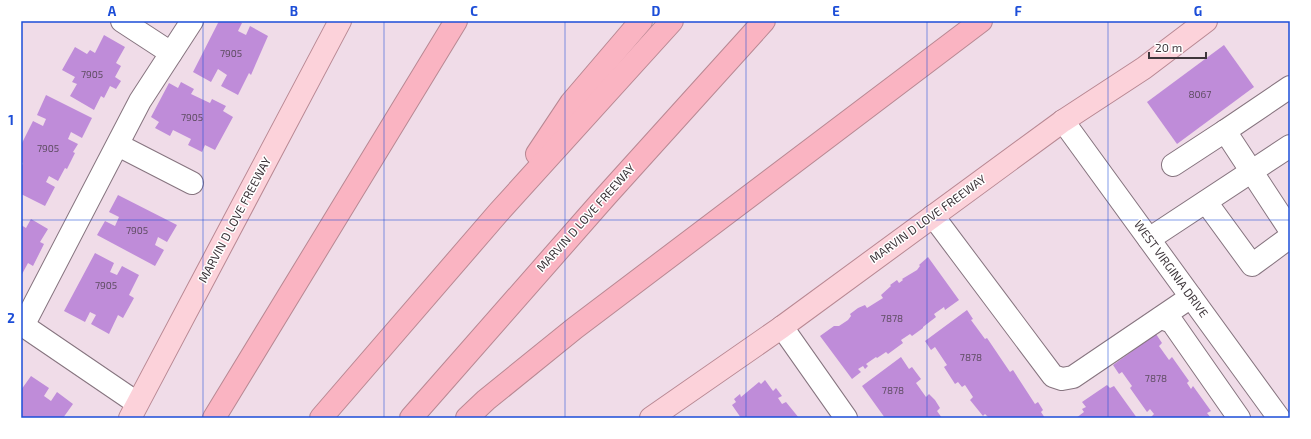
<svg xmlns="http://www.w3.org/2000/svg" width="1311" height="439" viewBox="0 0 1311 439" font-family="'Exo 2',sans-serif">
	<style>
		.building { fill: #bf8cd9 }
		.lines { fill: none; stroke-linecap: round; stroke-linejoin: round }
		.minor-casing { stroke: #86747f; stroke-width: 24 }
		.major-casing { stroke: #b88893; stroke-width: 24 }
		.highway-casing { stroke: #b88893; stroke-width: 24 }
		.minor { stroke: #fff; stroke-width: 22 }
		.major { stroke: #fcd2da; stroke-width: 22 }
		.highway { stroke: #fab4c2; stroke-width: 22 }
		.grid { fill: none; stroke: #1d4ed8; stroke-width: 1; stroke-opacity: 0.55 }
		.labels { text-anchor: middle; stroke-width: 3; stroke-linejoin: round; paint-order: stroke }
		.number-label { font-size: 10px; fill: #5e4c62 }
		.street-label { font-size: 12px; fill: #3e363b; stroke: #fff }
		.neatline { fill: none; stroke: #1d4ed8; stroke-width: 1.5 }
		.grid-label { font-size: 13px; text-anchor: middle; font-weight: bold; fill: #1d4ed8 }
	</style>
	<rect width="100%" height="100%" fill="#f0dce8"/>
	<g class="building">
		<path d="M219 21H238L242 23 238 31 246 35 250 26 268 36 251 75 249 73 238 95 221 86 227 75 218 69 211 82 193 72Z"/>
		<path d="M104 35 125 47 116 63 121 66 115 77 121 81 116 89 110 86 104 98 101 96 94 110 70 96 77 84 72 82 75 77 62 70 75 47 87 54 90 50 95 53Z"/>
		<path d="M1224 45 1254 87 1177 144 1147 102Z"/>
		<path d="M181 82 194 89 191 94 210 103 212 99 226 106 223 111 233 117 215 150 205 145 202 152 188 145 191 139 173 130 170 136 155 128 159 122 151 117 169 83 178 88Z"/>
		<path d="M46 95 92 118 82 138 71 132 68 139 78 144 73 152 75 153 67 169 65 168 58 181 49 176 46 182 55 187 45 206 21 194V168L23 163 21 162V145L33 121 43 126 46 119 37 115Z"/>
		<path d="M118 195 177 225 167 242 158 237 155 245 164 250 155 266 97 235 105 221 115 226 119 217 109 212Z"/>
		<path d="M31 219 48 229 40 242 44 244 33 266 28 263 21 276V225L26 228Z"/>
		<path d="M95 253 114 263 110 272 117 275 122 266 139 275 129 295 134 298 123 318 118 315 109 334 91 324 96 315 90 312 85 322 64 311Z"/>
		<path d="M928 257 959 300 945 310 944 307 934 314 936 317 923 327V328L912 336 910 334 901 340 903 343 888 354 886 352 877 358 876 357 866 364 868 366 865 369 863 366 858 369 861 372 852 379 820 336 834 326H839L848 320 851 316 850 314 858 308 865 305 867 308 883 298 881 295 891 286 890 285 897 280 899 283 903 280 902 279 917 270 920 266 919 265Z"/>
		<path d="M967 310 973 319 971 320 985 339 987 338 1010 372 1013 370 1035 404 1038 402 1043 410 1041 412 1045 418H989L985 414 983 416 970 400 973 397 965 385 962 387 958 382 955 384 944 367 947 365 935 347 931 350 925 341Z"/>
		<path d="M1156 334 1162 343 1159 346 1169 360 1172 357 1189 381 1187 383 1191 389 1193 386 1211 411 1207 413 1211 418H1152L1151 417 1154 414 1150 409 1147 412 1130 388 1132 386 1122 372 1119 374 1113 365Z"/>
		<path d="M901 357 909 369 912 367 921 379 916 383 926 397 929 394 935 400 940 408 937 411 942 418H885L862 386Z"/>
		<path d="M31 376 49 388 44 396 51 401 57 392 73 404 63 418H21V390Z"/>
		<path d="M765 380 773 391 776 388 782 396 778 398 782 404 786 402 799 418H741L732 405 736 402 734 399 740 394 741 397 759 382 761 384Z"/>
		<path d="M1107 385 1110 388 1114 386 1137 418H1076L1084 412 1082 409 1086 407 1082 402Z"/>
	</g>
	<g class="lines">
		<g class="minor-casing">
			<g id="minor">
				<path d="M122 21 171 53"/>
				<path d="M1063 121 1279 418"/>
				<path d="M1225 131 1290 87"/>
				<path d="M118 145 192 183"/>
				<path d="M1173 165 1225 131 1290 230"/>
				<path d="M1206 202 1252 265 1290 237"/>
				<path d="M933 216 1053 376 1062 379 1073 377 1191 297"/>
				<path d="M1149 239 1290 146"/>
				<path d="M1161 318 1172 322 1239 418"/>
				<path d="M21 324 137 403"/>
				<path d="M23 326 140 101 192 21"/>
				<path d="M782 327 846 418"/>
			</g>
		</g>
		<g class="major-casing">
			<g id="major">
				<path d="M130 418 340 21"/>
				<path d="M651 418 782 327 1063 121 1144 68 1206 21"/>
			</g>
		</g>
		<g class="highway-casing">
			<g id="highway">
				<path d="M537 154 571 103 641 21"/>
				<path d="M214 418 456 21"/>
				<path d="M321 418 498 213 672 21"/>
				<path d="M411 418 606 196 764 21"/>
				<path d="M467 418 486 400 575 328 981 21"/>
			</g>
		</g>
		<use href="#minor" class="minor"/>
		<use href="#major" class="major"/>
		<use href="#highway" class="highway"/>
	</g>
	<path class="grid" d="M203 21V418M384 21V418M565 21V418M746 21V418M927 21V418M1108 21V418M21 220H1290"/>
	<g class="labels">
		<g class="number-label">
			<text x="231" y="57">7905</text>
			<text x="92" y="78">7905</text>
			<text x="1200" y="98">8067</text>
			<text x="192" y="121">7905</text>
			<text x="48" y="152">7905</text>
			<text x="137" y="234">7905</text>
			<text x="106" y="289">7905</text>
			<text x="892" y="322">7878</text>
			<text x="971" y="361">7878</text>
			<text x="1156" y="382">7878</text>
			<text x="893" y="394">7878</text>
		</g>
		<g class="street-label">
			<text transform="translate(586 218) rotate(-48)" y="4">MARVIN D LOVE FREEWAY</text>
			<text transform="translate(928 219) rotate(-36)" y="4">MARVIN D LOVE FREEWAY</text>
			<text transform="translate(235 220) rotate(-62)" y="4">MARVIN D LOVE FREEWAY</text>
			<text transform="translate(1171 269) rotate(54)" y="4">WEST VIRGINIA DRIVE</text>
		</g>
	</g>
	<rect width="1311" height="439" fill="none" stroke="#ffffff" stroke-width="44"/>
	<path d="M1149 52v6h57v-6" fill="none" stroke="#3e363b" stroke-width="2"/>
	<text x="1155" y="52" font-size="12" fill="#3e363b" stroke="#ffffff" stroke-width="3" paint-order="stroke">20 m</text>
	<rect x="22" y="22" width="1267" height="395" class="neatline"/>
	<g class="grid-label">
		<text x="112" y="16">A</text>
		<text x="294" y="16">B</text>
		<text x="474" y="16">C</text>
		<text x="656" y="16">D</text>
		<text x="836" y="16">E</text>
		<text x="1018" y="16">F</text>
		<text x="1198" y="16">G</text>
		<text x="11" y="125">1</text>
		<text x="11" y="323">2</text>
	</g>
</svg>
